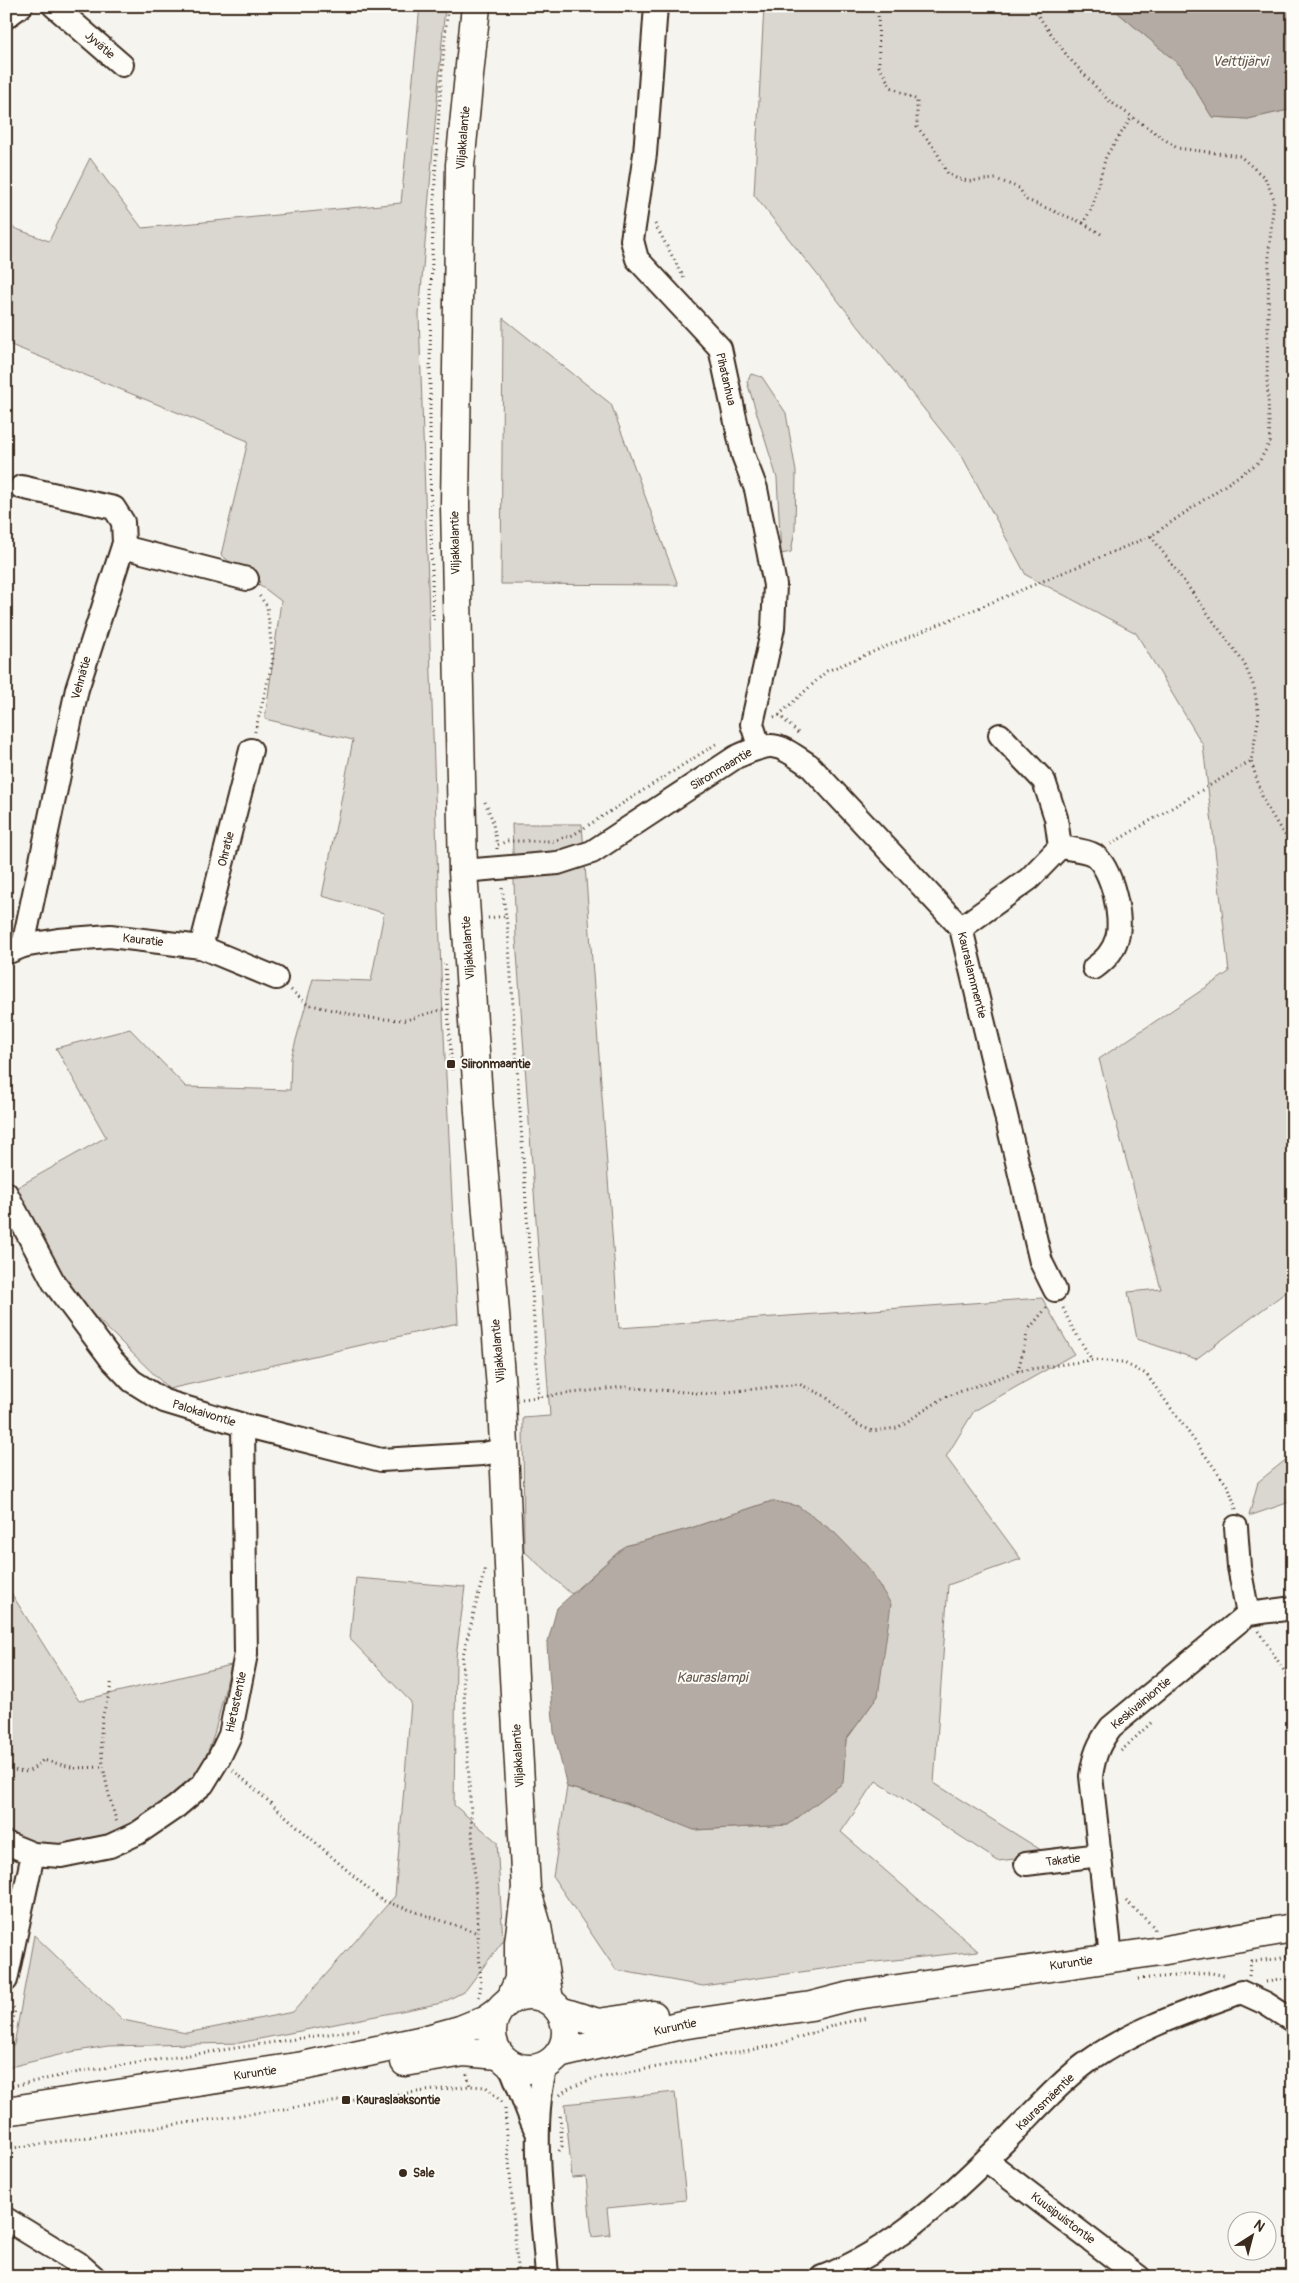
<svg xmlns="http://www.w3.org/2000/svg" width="1299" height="2283" viewBox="0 0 1299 2283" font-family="Pangolin,sans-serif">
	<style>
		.green { fill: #dad6d0; stroke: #8a8077 }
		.water { fill: #b4aca4; stroke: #84786e }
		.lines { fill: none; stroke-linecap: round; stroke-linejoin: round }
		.minor-casing { stroke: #3b2a1e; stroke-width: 26 }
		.major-casing { stroke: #3b2a1e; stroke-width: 31 }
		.path { stroke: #3b2a1e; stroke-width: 3; stroke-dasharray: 1 4; stroke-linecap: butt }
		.minor { stroke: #fdfcf7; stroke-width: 22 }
		.major { stroke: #fdfcf7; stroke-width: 28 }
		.poi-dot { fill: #3b2a1e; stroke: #fdfcf7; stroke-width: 2 }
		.labels { text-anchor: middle; stroke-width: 4; stroke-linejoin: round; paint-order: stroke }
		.street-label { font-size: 12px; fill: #3b2a1e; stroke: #fdfcf7 }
		.poi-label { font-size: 12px; font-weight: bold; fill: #3b2a1e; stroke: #fdfcf7; text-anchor: start }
		.water-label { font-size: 14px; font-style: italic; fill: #65584d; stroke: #fdfcf7 }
	</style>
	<rect width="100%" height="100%" fill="#f5f4ee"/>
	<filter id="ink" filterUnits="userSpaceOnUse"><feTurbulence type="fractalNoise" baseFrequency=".02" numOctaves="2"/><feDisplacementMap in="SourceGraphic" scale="10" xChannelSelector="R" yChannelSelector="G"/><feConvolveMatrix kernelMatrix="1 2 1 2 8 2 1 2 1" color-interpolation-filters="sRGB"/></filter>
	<g filter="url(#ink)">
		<g class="green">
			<path d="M420 6H445L419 315 441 973 458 1323 169 1389 69 1291 27 1215 6 1228V1177L14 1189 106 1137 56 1048 130 1029 186 1087 290 1090 291 1058 313 979 371 981 384 913 322 896 353 740 265 719 281 601 221 555 248 441 6 343V225L49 241 90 158 142 228 401 203Z"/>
			<path d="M764 6H1110L1181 66 1212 117 1248 119 1288 110 1293 113V1287L1196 1359 1137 1339 1128 1292 1161 1289 1099 1059 1229 972 1203 745 1136 633 1026 575 963 458 754 195Z"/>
			<path d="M503 318 611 404 678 585 501 584Z"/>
			<path d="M751 374 762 377 786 413 796 472 795 530 791 552 781 554 777 478 747 382Z"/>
			<path d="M512 824H582L619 1328 1042 1298 1074 1354 974 1411 946 1457 1021 1559 948 1585 934 1783 1049 1855 998 1861 876 1781 841 1832 978 1951 857 1964 703 1986 616 1970 553 1877 567 1787 626 1803 695 1830 788 1825 842 1783 846 1740 878 1696 798 1506 772 1501 688 1529 625 1546 571 1594 524 1551 523 1418 550 1416 516 939Z"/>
			<path d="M1293 1454V1501L1249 1516 1258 1482Z"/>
			<path d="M356 1578 465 1587 456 1657 454 1805 497 1842 503 1941 465 1991 442 2003 239 2043 108 2046 71 2052 6 2068V2044L14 2045 34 1935 123 2020 186 2033 293 2012 395 1896 411 1702 350 1639Z"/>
			<path d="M6 1585 79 1701 231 1665 214 1735 197 1780 145 1818 80 1845 32 1847 6 1835Z"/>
			<path d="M675 2092 686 2200 607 2208 610 2235 592 2237 586 2177 572 2178 565 2104Z"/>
		</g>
		<g class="water">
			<path d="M1110 6H1293V113L1288 110 1248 119 1212 117 1181 66Z"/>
			<path d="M772 1501 798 1506 834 1532 867 1566 891 1604 878 1696 846 1740 843 1783 788 1825 694 1830 626 1803 567 1787 554 1732 547 1645 557 1608 625 1546 688 1529Z"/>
		</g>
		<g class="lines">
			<g class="minor-casing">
				<g id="minor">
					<path d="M54 6 122 65"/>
					<path d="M656 6 645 154 632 240 637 259 720 348 743 455 756 489 775 585 773 628 752 724 759 746"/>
					<path d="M6 17 21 6"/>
					<path d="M21 487 114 508 123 522 124 543 77 689 23 946"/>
					<path d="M123 547 247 579"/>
					<path d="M1060 847C1070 849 1086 850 1094 855 1112 868 1123 918 1117 938 1113 952 1105 960 1094 968"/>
					<path d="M463 871 558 863 592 852 736 757C774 740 776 743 809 765L961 928 1041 1262 1055 1290"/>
					<path d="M961 928 1029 879 1060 847 1056 818 1044 781 1000 735"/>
					<path d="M201 947 251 750"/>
					<path d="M6 953 23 946 58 940 110 936 201 947 276 978"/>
					<path d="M6 1193 54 1283 111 1359 132 1381 164 1401 243 1425 381 1460 483 1454 503 1450"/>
					<path d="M1236 1527 1239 1567 1248 1614"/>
					<path d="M6 1843 33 1854 61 1856 110 1846 138 1833 176 1807 203 1784 219 1758 230 1735 246 1654 243 1425"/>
					<path d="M1026 1864 1100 1855"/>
					<path d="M1111 1957 1091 1776C1094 1756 1098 1744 1111 1727L1248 1614 1293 1608"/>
					<path d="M6 1980 33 1854"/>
					<path d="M509 2063C519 2085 525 2107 535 2128"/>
					<path d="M546 2066C529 2128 543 2212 547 2277"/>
					<path d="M986 2160 1139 2277"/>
					<path d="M6 2219 78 2263 94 2277"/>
					<path d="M822 2277C892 2252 957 2189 1009 2137 1035 2111 1059 2083 1089 2061 1134 2029 1189 2011 1241 1992L1265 2003 1293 2021"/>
				</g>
			</g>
			<g class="major-casing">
				<g id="major">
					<path d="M476 6 460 165 455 505 463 871 479 1112 502 1401 513 1659 526 1888 519 1942V1979L511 1999"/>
					<path d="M529 1899 537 1926 549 2000"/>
					<circle cx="529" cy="2032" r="37"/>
					<path d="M560 2011 598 2023 653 2015"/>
					<path d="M559 2054 681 2025 811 2006 850 1996 1160 1951 1293 1928"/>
					<path d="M405 2062 464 2052 499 2055"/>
					<path d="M6 2111 303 2066 424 2040 460 2030 487 2019 497 2012"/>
				</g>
			</g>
			<g class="path">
				<path d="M878 6 879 66 891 87 917 100V127L934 147 948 174 958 179 969 181 996 179 1019 188 1027 200 1083 223 1092 208 1106 156 1132 117"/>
				<path d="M1083 223 1101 234"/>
				<path d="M655 224 684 278"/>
				<path d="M1151 536 1244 663 1254 687 1259 716 1251 761 1264 802 1283 833 1293 843"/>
				<path d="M433 620C428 415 427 211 448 6"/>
				<path d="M779 715 798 733"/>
				<path d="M774 717 779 715 827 671 1151 536 1259 462 1270 442 1267 380 1269 251 1274 199 1265 178 1240 156 1177 148 1108 100 1068 57 1031 6"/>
				<path d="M255 732 273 660 267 606 258 594"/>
				<path d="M485 802 492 819 497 845"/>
				<path d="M1111 844 1251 761"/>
				<path d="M497 849V845L508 841H553L573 835 716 744"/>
				<path d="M502 888 508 931 539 1397"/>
				<path d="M488 918 506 916"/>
				<path d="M445 964 452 1070"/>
				<path d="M291 990 307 1004 366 1018 406 1020 447 1008"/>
				<path d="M1063 1308 1072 1327 1092 1360"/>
				<path d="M1018 1371 1028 1330 1048 1306"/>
				<path d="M522 1399 623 1387 709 1394 799 1384 825 1396 856 1424 872 1431 897 1428 945 1397 1018 1371 1092 1360 1122 1362 1146 1374 1229 1488 1236 1509"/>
				<path d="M1259 1631 1293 1685"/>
				<path d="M111 1683C110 1696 104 1707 102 1720 98 1755 107 1790 117 1823"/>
				<path d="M1121 1751 1153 1721"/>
				<path d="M6 1766C24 1775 29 1774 43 1760L75 1768 103 1767"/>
				<path d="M233 1770 381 1900 478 1933"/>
				<path d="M1126 1901 1154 1927 1155 1931"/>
				<path d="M1249 1976 1251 1961 1277 1959 1293 1955"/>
				<path d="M1138 1979 1211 1973 1226 1976"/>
				<path d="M1266 1982 1293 1978"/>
				<path d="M479 1997 481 1985 462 1659 485 1569"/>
				<path d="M6 2041 10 2035 15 2010 7 1999"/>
				<path d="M467 2074 470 2086"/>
				<path d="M12 2086 84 2071 361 2029"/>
				<path d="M560 2095 567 2089 592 2079 777 2045 838 2024 867 2018"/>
				<path d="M505 2109 518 2277"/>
				<path d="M6 2149 346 2100 470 2086 486 2087 503 2103"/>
				<path d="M559 2151 562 2146 560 2113"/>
			</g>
			<use href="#minor" class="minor"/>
			<use href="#major" class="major"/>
		</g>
	</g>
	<g class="poi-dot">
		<rect x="446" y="1059" width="10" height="10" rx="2.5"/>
		<rect x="341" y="2095" width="10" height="10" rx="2.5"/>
		<circle cx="403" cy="2173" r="5"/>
	</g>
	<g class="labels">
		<g class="street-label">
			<text transform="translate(100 45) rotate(41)" y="4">Jyvätie</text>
			<text transform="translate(463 138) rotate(-85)" y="4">Viljakkalantie</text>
			<text transform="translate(726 379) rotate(77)" y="4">Pihatanhua</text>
			<text transform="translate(455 543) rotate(-91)" y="4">Viljakkalantie</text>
			<text transform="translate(81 678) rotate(-74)" y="4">Vehnätie</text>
			<text transform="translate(721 769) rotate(-31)" y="4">Siironmaantie</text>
			<text transform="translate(226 849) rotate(-76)" y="4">Ohratie</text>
			<text transform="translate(143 940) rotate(6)" y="4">Kauratie</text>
			<text transform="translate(468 948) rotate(-94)" y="4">Viljakkalantie</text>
			<text transform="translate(972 975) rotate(76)" y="4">Kauraslammentie</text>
			<text transform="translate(498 1351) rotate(-95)" y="4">Viljakkalantie</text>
			<text transform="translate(204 1413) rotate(17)" y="4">Palokaivontie</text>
			<text transform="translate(236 1702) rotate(-78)" y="4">Hietastentie</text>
			<text transform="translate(1141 1703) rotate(-40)" y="4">Keskivainiontie</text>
			<text transform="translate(518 1756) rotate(-93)" y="4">Viljakkalantie</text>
			<text transform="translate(1063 1860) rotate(-7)" y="4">Takatie</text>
			<text transform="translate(1071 1963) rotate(-8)" y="4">Kuruntie</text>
			<text transform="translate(675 2027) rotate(-12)" y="4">Kuruntie</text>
			<text transform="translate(255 2073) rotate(-8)" y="4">Kuruntie</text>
			<text transform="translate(1045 2102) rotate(-44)" y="4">Kaurasmäentie</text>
			<text transform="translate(1063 2218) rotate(37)" y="4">Kuusipuistontie</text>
		</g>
		<g class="poi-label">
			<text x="461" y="1068">Siironmaantie</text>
			<text x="356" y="2104">Kauraslaaksontie</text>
			<text x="413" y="2177">Sale</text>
		</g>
		<g class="water-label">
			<text x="1240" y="66">Veittijärvi</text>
			<text x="712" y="1682">Kauraslampi</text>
		</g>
	</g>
	<rect width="1299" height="2283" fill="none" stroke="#fdfcf7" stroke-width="25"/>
	<rect x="12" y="12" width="1274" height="2258" fill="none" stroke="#3b2a1e" stroke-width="2" filter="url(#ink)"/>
	<g transform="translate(1252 2236) rotate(36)"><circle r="24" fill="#fdfcf7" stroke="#afa8a0"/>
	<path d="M0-4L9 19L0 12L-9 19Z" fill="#3b2a1e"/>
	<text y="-8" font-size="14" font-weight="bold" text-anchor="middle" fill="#3b2a1e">N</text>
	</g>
</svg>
